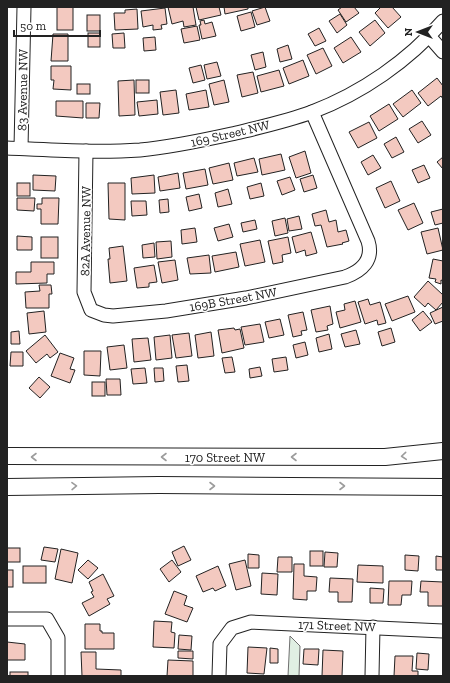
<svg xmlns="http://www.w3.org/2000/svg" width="450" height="683" viewBox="0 0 450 683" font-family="'Zilla Slab',serif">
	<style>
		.green { fill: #e0efe3; stroke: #6f6f6f }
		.building { fill: #f3c9c0; stroke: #222 }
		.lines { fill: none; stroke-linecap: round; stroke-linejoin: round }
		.minor-casing { stroke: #222; stroke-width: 15 }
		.major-casing { stroke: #222; stroke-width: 18 }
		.minor { stroke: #fff; stroke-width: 13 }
		.major { stroke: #fff; stroke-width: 16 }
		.oneway { stroke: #9c9c9c }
		.labels { text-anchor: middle; stroke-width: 3; stroke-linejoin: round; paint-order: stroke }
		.street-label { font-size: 13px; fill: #222; stroke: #fff }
	</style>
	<rect width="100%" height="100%" fill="#fff"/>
	<path class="green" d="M290 636 300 646 299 676H288Z"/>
	<g class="building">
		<rect x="57" y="7" width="16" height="23"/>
		<path d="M168 7H193L196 25 184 27 183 21 172 24Z"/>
		<path d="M196 7H219L221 15 199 20Z"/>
		<path d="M224 7H248V9L225 14Z"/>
		<path d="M265 7 270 21 257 25 252 11Z"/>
		<path d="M342 7H354L359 13 346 22 338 10Z"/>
		<path d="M381 7H392L401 17 388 28 375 13Z"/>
		<path d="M165 8 167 24 161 25 162 29 153 30V25L143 27 141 11Z"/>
		<path d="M137 9 138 29 115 30 114 13H125V10Z"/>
		<path d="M251 12 255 27 241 31 237 16Z"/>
		<path d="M340 14 347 25 337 33 329 21Z"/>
		<rect x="87" y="15" width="13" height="16"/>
		<path d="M204 20 205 24 212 22 216 36 202 39 199 25H201L200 21Z"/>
		<path d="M375 20 385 33 370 46 359 32Z"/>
		<path d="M197 26 200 40 184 43 181 29Z"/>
		<path d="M319 28 326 41 315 46 308 34Z"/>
		<rect x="88" y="33" width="12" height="14"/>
		<path d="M124 33 125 48H113L112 34Z"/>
		<path d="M53 34H68V61H51Z"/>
		<path d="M155 37 156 50 144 51 143 38Z"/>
		<path d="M351 37 361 52 343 63 334 48Z"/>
		<path d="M288 45 292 59 280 62 277 49Z"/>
		<path d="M323 48 332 66 316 74 307 55Z"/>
		<path d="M263 52 266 67 255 70 251 55Z"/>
		<path d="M303 60 309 76 289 84 283 68Z"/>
		<path d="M217 62 221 76 207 79 204 65Z"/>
		<path d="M201 65 205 80 193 83 189 68Z"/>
		<path d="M51 66H71V90L53 89 54 80H51Z"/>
		<path d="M279 70 284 86 261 92 257 76Z"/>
		<path d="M253 72 258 93 242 97 237 75Z"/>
		<path d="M437 78 443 86V99L441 96 428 106 418 93Z"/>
		<path d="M134 80 135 115 119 116 118 81Z"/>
		<rect x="136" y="80" width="13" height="13"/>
		<path d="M224 80 229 102 214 105 209 84Z"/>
		<rect x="77" y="84" width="13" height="10"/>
		<path d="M176 90 179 113 163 115 160 92Z"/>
		<path d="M206 90 209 107 189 110 186 94Z"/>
		<path d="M412 90 421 103 403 117 393 104Z"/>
		<path d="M157 100 158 114 139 116 137 102Z"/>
		<path d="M56 101H83V118L56 116Z"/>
		<path d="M86 103H100L99 118H86Z"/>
		<path d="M389 104 398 119 379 131 370 116Z"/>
		<path d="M422 121 431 135 418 143 409 129Z"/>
		<path d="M369 122 377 138 358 148 349 132Z"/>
		<path d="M396 137 404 152 392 158 384 144Z"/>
		<path d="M305 151 311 173 296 178 289 157Z"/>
		<path d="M281 154 285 170 262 175 259 159Z"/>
		<path d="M373 155 381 168 368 175 361 162Z"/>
		<path d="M443 157V169L437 162Z"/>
		<path d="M254 158 258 172 237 176 234 163Z"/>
		<path d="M229 163 233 180 213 184 209 168Z"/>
		<path d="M424 165 430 178 418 183 412 170Z"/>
		<path d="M205 169 208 185 186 189 183 173Z"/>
		<path d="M178 173 180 188 160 191 158 177Z"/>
		<path d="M33 175 56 176 55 191 33 190Z"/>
		<path d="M154 175 155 193 132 194 131 178Z"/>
		<path d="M313 175 317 188 304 192 300 179Z"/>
		<path d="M290 177 295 190 282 195 277 181Z"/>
		<path d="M391 181 400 201 385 208 376 188Z"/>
		<rect x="17" y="183" width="13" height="13"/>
		<path d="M108 183H125V220L109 219Z"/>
		<path d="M261 183 264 196 250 199 247 187Z"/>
		<path d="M228 189 232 204 218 207 215 193Z"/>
		<path d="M199 194 202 208 189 211 186 197Z"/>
		<path d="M17 198H35L34 211 17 210Z"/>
		<path d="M42 198H59L58 224H41V209H37V204H42Z"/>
		<path d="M168 199 169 212 160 213 159 200Z"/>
		<path d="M131 201H146L147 215 132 216Z"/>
		<path d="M414 203 423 223 408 230 398 210Z"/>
		<path d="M443 209V223L435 225 431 212Z"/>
		<path d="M326 210 329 222 336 220 338 232 346 230 349 241 342 243 343 244 327 247 321 225 315 226 312 214Z"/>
		<path d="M299 216 302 229 289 231 287 219Z"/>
		<path d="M285 218 288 233 275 236 272 221Z"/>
		<path d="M255 220 257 229 243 232 241 223Z"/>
		<path d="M229 224 233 237 218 241 214 228Z"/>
		<path d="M195 228 197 242 182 244 181 230Z"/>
		<path d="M438 228 443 250 427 254 421 232Z"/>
		<path d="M311 232 317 253 306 256 305 250 296 253 292 237Z"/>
		<path d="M17 236 32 237V250H17Z"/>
		<rect x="41" y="237" width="17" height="21"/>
		<path d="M288 237 291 253 282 255 283 262 273 264 268 241Z"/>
		<path d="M260 240 265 262 245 266 240 244Z"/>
		<path d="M171 241 172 257 157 259 156 242Z"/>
		<path d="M154 243 155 257 143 258 142 245Z"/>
		<path d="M123 246 127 281 110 283 108 259H110L109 248Z"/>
		<path d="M236 252 239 267 215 272 212 256Z"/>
		<path d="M209 255 211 273 190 274 187 258Z"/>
		<path d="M433 259 443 261V281L441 280V284L435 282 436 279 429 278Z"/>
		<path d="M175 260 178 280 162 283 158 262Z"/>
		<path d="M31 262H54V274H47V283L16 284V272H31Z"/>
		<path d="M154 265 157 282 149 283V287L137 288 134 268Z"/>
		<path d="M428 281 443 295V302L436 310 428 303 425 307 414 297Z"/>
		<path d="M39 285H51L52 294H49V308H26L25 292 40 291Z"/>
		<path d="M408 296 415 312 392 321 385 304Z"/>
		<path d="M368 299 370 305 380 302 386 323 378 325 377 320 365 324 358 302Z"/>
		<path d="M355 301 361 322 340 328 336 312 345 310 344 304Z"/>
		<path d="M330 306 333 324 327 326 328 330 316 332 311 310Z"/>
		<path d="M443 307V321L435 324 430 313Z"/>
		<path d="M44 311 46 332 29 334 27 313Z"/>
		<path d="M423 311 432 322 420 331 412 320Z"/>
		<path d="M303 312 307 330 301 331 302 335 293 337 288 315Z"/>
		<path d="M280 319 284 335 269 338 265 322Z"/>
		<path d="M260 324 264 342 245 345 241 327Z"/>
		<path d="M234 328 235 330 240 329 244 348 222 353 218 330Z"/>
		<path d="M391 328 395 342 382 346 378 332Z"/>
		<path d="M356 330 360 344 345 347 341 334Z"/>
		<path d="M19 331 20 344H11V332Z"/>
		<path d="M211 332 214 356 198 358 195 335Z"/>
		<path d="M189 333 192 356 176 358 172 335Z"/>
		<path d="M329 334 332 349 319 352 316 338Z"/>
		<path d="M45 335 58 352 50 358 47 354 36 363 26 351Z"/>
		<path d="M170 335 172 358 156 360 154 337Z"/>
		<path d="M148 338 151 360 134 362 132 339Z"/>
		<path d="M305 342 308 355 296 358 293 345Z"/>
		<path d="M124 345 127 368 110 370 107 347Z"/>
		<path d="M84 351H101L100 376 84 375Z"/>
		<path d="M11 352H23V366H10Z"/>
		<path d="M60 353 74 358 70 369 75 370 70 383 51 376Z"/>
		<path d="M232 357 235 372 225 373 222 358Z"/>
		<path d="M286 357 288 370 274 372 272 359Z"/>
		<path d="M187 365 189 381 178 382 176 366Z"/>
		<path d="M260 367 262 376 250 378 249 369Z"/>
		<path d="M145 368 147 383 133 384 131 369Z"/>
		<path d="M154 368H163L164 381 155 382Z"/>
		<path d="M39 377 50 387 40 398 29 388Z"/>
		<path d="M106 379H120L121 395H107Z"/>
		<rect x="92" y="382" width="13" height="14"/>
		<path d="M184 546 191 560 178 566 172 552Z"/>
		<path d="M44 547 58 549 55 562 41 560Z"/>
		<rect x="7" y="548" width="13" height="14"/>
		<path d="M61 549 78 553 72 583 55 579Z"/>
		<rect x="310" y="551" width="13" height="15"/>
		<path d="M325 552 338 553 337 567H324Z"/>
		<path d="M248 554 259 555V568H248Z"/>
		<path d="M405 555 419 556 418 571 405 570Z"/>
		<path d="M436 556 443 557V570H436Z"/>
		<path d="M278 557H292V572H277Z"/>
		<path d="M88 560 98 568 88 579 78 570Z"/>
		<path d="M172 560 181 572 169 582 160 569Z"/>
		<path d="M245 560 251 586 236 590 229 564Z"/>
		<path d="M294 564H304V576L317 577 316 591H307V600L293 599Z"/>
		<path d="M358 565 383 566V583L357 582Z"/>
		<rect x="23" y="566" width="23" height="17"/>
		<path d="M218 566 226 586 215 591 213 588 203 592 196 576Z"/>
		<rect x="7" y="570" width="6" height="17"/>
		<path d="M262 573 278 574 277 595 261 594Z"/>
		<path d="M103 574 114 596 107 599 110 604 89 616 82 603 94 597 91 592 93 591 89 582Z"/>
		<path d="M330 578 353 579 352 602H338V592H329Z"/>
		<path d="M389 581H412L411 595H402L401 605H388Z"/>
		<path d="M421 581 443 582V606H428V592H420Z"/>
		<path d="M370 588 384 589 383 603H370Z"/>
		<path d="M174 591 187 596 184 605 193 608 187 622 165 614Z"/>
		<path d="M154 621 172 622 171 632 175 633 174 648 153 647Z"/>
		<path d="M85 624H100V631H102V633H114V649H85Z"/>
		<path d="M179 635 192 636 191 650 178 649Z"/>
		<path d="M7 642 25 644V660H7Z"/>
		<path d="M248 647 267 648 264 674 247 673Z"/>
		<path d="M270 648 278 649V663H270Z"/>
		<path d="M304 649H319L318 665 303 664Z"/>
		<path d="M323 650 343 651 342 676H322Z"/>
		<path d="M178 651H193V659L178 658Z"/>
		<path d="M81 652H96V669L121 670V676H82Z"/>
		<path d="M417 653 429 654 428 670 416 669Z"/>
		<path d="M395 656H413L412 671H418V676H394Z"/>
		<path d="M168 660 193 661V676H167Z"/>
		<rect x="10" y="672" width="18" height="4"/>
	</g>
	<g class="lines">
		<g class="minor-casing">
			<g id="minor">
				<path d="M429 36 443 52"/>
				<path d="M7 148C51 150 96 153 140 150 173 147 204 140 236 133 261 127 288 121 312 112 362 93 408 61 443 21"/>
				<path d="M21 148 24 7"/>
				<path d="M86 151 84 292 91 310 104 315 113 316 166 311 246 298 345 277C362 271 374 260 368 241L312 112"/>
				<path d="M7 619H47L58 638V676"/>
				<path d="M219 676 220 644 232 628 251 622 443 631"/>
				<path d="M372 676 373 627"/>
			</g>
		</g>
		<g class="major-casing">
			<g id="major">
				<path d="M7 456 385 457 443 451"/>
				<path d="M7 487 159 485 443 487"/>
			</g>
		</g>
		<use href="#minor" class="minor"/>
		<use href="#major" class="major"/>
	</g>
	<defs><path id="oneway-chevron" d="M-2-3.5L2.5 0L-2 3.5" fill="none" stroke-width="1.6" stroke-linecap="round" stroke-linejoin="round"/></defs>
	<g class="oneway">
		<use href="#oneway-chevron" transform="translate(404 456) rotate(175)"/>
		<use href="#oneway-chevron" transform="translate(34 457) rotate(-180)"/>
		<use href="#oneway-chevron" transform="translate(164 457) rotate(-180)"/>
		<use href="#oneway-chevron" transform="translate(294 457) rotate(-180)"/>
		<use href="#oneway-chevron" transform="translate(74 486) rotate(-1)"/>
		<use href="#oneway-chevron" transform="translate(212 486)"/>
		<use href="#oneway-chevron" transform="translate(342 486)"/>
	</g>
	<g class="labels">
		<g class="street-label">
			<text transform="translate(22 90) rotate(-89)" y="5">83 Avenue NW</text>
			<text transform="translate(230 133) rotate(-13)" y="5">169 Street NW</text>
			<text transform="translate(85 231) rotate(-89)" y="5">82A Avenue NW</text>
			<text transform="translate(233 299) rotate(-10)" y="5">169B Street NW</text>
			<text x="225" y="462">170 Street NW</text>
			<text transform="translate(337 625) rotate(2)" y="5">171 Street NW</text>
		</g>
	</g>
	<rect width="450" height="683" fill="none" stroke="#222222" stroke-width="16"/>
	<g transform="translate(418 32) rotate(270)" stroke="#ffffff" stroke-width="3" paint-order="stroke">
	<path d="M0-3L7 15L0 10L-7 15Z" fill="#222222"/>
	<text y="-6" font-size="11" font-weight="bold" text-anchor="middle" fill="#222222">N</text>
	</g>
	<path d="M14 30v6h86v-6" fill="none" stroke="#222222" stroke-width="2"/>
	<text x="20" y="30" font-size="12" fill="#222222" stroke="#ffffff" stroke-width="3" paint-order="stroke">50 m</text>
</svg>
